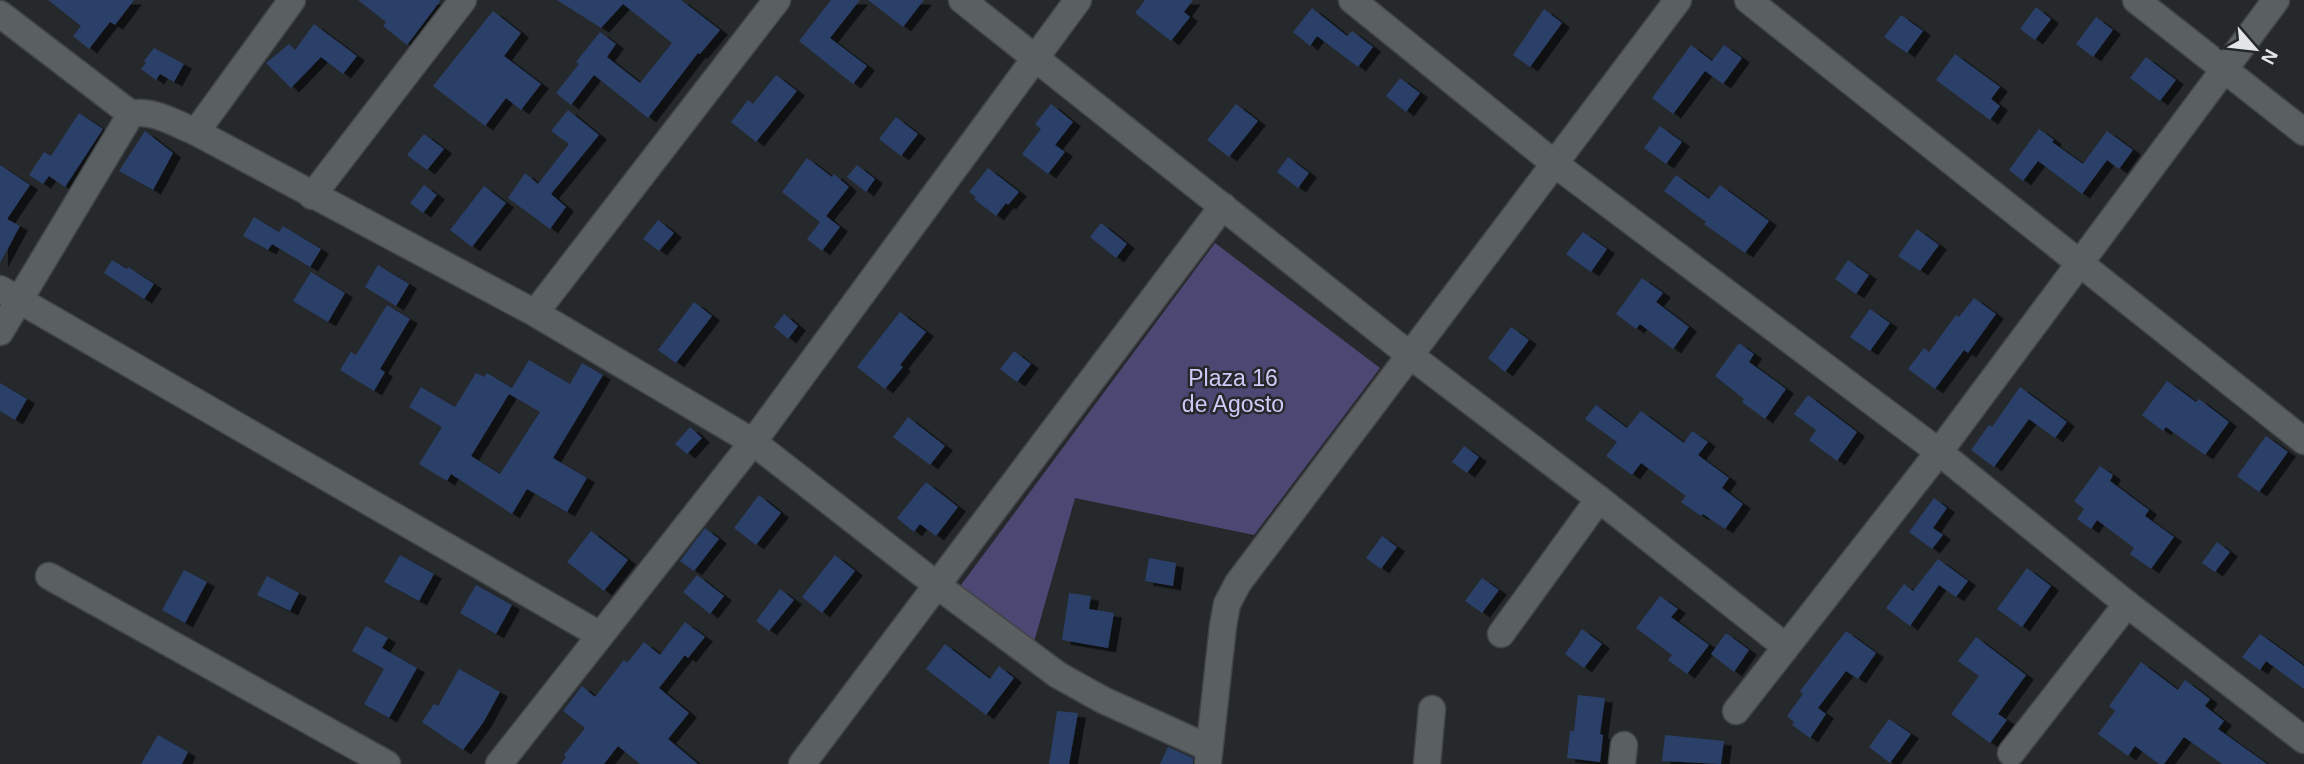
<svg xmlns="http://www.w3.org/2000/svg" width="2304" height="764" viewBox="0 0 2304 764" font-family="Helvetica,sans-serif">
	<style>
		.green { fill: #4d4773 }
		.building { fill: #2c3f67; fill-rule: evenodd; filter: url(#shadow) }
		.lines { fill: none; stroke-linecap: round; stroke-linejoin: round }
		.minor-casing { stroke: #414547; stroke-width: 29 }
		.minor { stroke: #5a5f62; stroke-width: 26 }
		.labels { text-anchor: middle; stroke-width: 5; stroke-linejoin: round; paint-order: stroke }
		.park-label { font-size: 23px; fill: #cecaf7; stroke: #25292c }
	</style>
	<defs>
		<filter id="shadow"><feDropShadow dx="8" dy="4.5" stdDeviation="0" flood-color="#0009"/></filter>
	</defs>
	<rect width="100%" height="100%" fill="#25292c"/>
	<path class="green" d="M1215 243 1380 368 1254 535 1075 498 1034 642 958 589Z"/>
	<g class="building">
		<path d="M48 0H134L115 25 110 22 89 49 73 36 81 26Z"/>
		<path d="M358 0H441L407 45 383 26 386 22Z"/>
		<path d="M557 0H681L720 30 700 54 698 53 648 118 594 75 571 105 556 93 579 64 576 62 600 32 616 44 607 57 640 83 672 43 623 4 601 28Z"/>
		<path d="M831 0H860L830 38 867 66 853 84 799 41Z"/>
		<path d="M868 0H924L903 27Z"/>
		<path d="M1145 0H1193L1184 12 1190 17 1171 41 1135 13Z"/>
		<path d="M2036 7 2051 19 2035 40 2020 29Z"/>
		<path d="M1312 8 1347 36 1352 31 1373 47 1358 67 1317 36 1310 46 1293 32Z"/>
		<path d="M1544 9 1562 23 1530 67 1513 55Z"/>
		<path d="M493 11 521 33 504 56 541 84 521 110 506 98 485 126 433 86Z"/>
		<path d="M1901 15 1923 31 1907 53 1884 37Z"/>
		<path d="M2096 17 2113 30 2093 57 2076 44Z"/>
		<path d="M314 24 357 56 343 74 321 57 291 88 266 63 289 44 295 50Z"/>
		<path d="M1691 45 1712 61 1724 45 1742 58 1723 84 1705 71 1673 114 1652 98Z"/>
		<path d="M154 48 184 64 174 82 160 74 156 80 141 69 146 63 144 61Z"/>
		<path d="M1955 54 2000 87 1991 99 2000 106 1990 120 1936 80Z"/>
		<path d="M2146 57 2176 80 2160 101 2130 78Z"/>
		<path d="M776 75 797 91 756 142 731 122 748 100 753 104Z"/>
		<path d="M1400 78 1420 93 1406 112 1386 96Z"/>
		<path d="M1051 104 1073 122 1055 145 1065 152 1048 174 1022 154 1041 129 1035 124Z"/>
		<path d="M1236 104 1258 121 1229 157 1207 140Z"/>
		<path d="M568 110 599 135 551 194 566 207 550 229 508 198 525 173 538 184 569 144 551 131Z"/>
		<path d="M79 113 103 129 65 187 49 176 43 184 29 175 44 152 51 156Z"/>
		<path d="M896 117 918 134 901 156 879 139Z"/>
		<path d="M1660 126 1682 142 1666 164 1644 148Z"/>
		<path d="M2039 129 2054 140 2052 142 2083 164 2107 131 2133 150 2119 169 2107 160 2082 194 2038 161 2023 181 2009 170Z"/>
		<path d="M145 131 173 153 153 190 119 171Z"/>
		<path d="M424 134 444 149 427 170 407 155Z"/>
		<path d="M1288 157 1309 173 1298 188 1277 172Z"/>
		<path d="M807 158 832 177 834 174 849 187 826 216 840 227 822 251 807 239 820 222 782 192Z"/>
		<path d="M0 165 30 185 7 219 20 226 0 263Z"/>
		<path d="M857 165 875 179 866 192 847 177Z"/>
		<path d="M988 168 1019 192 1008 205 1006 203 996 216 974 199 976 197 969 192Z"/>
		<path d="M1676 175 1709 199 1720 185 1769 221 1745 253 1704 224 1706 222 1664 191Z"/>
		<path d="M424 185 437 195 423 213 410 203Z"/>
		<path d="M484 186 506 203 472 247 450 230Z"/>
		<path d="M254 217 279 232 283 226 321 249 310 267 272 244 268 250 243 236Z"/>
		<path d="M658 220 674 233 659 251 643 239Z"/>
		<path d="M1101 223 1127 244 1116 258 1090 237Z"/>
		<path d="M1917 229 1939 245 1920 271 1898 256Z"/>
		<path d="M1583 232 1607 249 1591 272 1566 254Z"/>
		<path d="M112 260 127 269 128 267 154 284 144 299 104 273Z"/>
		<path d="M1848 260 1869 275 1856 294 1835 279Z"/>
		<path d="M378 265 409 284 396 306 365 287Z"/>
		<path d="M311 272 345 293 328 322 293 301Z"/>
		<path d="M1642 278 1663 293 1656 302 1689 327 1673 349 1640 324 1636 329 1616 314Z"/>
		<path d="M1974 298 1996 314 1968 353 1964 350 1935 389 1908 369 1924 348 1929 352 1956 315 1959 317Z"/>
		<path d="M694 302 712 316 676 363 658 350Z"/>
		<path d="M387 305 410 319 380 369 385 372 374 391 340 370 351 352 356 355Z"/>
		<path d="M1870 309 1890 323 1870 351 1850 337Z"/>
		<path d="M900 312 926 332 900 365 903 367 885 389 857 367Z"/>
		<path d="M784 314 798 326 788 339 774 327Z"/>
		<path d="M1511 327 1529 340 1505 372 1488 358Z"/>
		<path d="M1739 343 1754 354 1749 362 1786 389 1765 419 1742 402 1744 399 1715 376Z"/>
		<path d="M1014 351 1031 364 1017 382 1000 369Z"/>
		<path d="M529 360 570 384 582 363 603 375 553 458 587 478 567 512 527 489 512 514 451 474 447 481 419 464 442 427 409 407 421 387 455 407 476 373 484 377 487 373 512 388ZM509 394 540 412 500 474 471 456Z"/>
		<path d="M2167 381 2196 402 2199 399 2229 422 2205 455 2166 427 2163 431 2142 415Z"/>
		<path d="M0 383 27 399 15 420 0 411Z"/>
		<path d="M2020 387 2067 422 2055 438 2029 419 1994 467 1971 450 1989 425 1992 427Z"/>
		<path d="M1808 395 1857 432 1837 461 1809 440 1816 430 1794 414Z"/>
		<path d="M1596 405 1627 428 1641 411 1684 443 1692 431 1708 442 1698 455 1729 478 1722 488 1743 504 1725 529 1703 514 1701 516 1681 502 1686 496 1641 463 1632 475 1606 456 1617 442 1585 419Z"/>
		<path d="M908 417 945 446 930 465 893 437Z"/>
		<path d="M690 427 702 438 687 454 675 444Z"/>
		<path d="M2266 436 2288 452 2259 492 2237 476Z"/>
		<path d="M1464 446 1479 457 1467 473 1452 462Z"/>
		<path d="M2100 466 2113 475 2110 481 2149 510 2145 516 2174 537 2151 569 2130 554 2134 548 2097 520 2091 529 2077 519 2084 509 2074 501Z"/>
		<path d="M926 482 958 507 936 536 920 524 914 532 897 518Z"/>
		<path d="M759 495 781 513 756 545 734 528Z"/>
		<path d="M1934 498 1947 508 1933 528 1943 535 1932 549 1909 532Z"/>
		<path d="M705 528 719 539 694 571 680 561Z"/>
		<path d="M591 531 628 560 604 591 567 562Z"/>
		<path d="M1382 536 1397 547 1381 569 1366 558Z"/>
		<path d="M2217 542 2230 552 2215 572 2202 563Z"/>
		<path d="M400 555 434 574 419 601 384 582Z"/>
		<path d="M835 555 855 571 822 613 802 597Z"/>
		<path d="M1149 558 1176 563 1173 586 1145 581Z"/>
		<path d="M1938 559 1968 581 1956 597 1939 585 1910 626 1886 608 1904 584 1913 591Z"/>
		<path d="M2027 568 2051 586 2022 627 1997 609Z"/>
		<path d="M184 570 207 582 185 623 162 610Z"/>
		<path d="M697 575 724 596 710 614 683 592Z"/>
		<path d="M267 576 299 593 290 611 257 595Z"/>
		<path d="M1482 578 1499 590 1482 613 1465 601Z"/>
		<path d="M476 585 512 605 496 634 460 613Z"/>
		<path d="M780 589 794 600 769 631 756 621Z"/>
		<path d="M1069 593 1091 596 1089 609 1114 613 1108 648 1062 640Z"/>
		<path d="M1660 596 1678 609 1671 617 1709 645 1687 674 1668 660 1672 655 1636 628Z"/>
		<path d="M685 622 705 637 688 658 685 655 659 688 689 713 668 739 698 764H640L618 746 604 764H561L566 757 564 755 585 728 563 711 582 686 595 697 624 660 627 663 644 642 660 655Z"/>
		<path d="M366 626 388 638 382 648 417 668 389 718 364 704 384 669 352 651Z"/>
		<path d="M1582 629 1602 644 1584 668 1565 654Z"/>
		<path d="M1846 631 1876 653 1858 679 1846 671 1818 708 1826 714 1810 738 1792 725 1794 722 1787 716 1803 694 1800 691Z"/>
		<path d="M1726 633 1749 650 1734 672 1711 654Z"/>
		<path d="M2260 634 2304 666V689L2266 661 2260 670 2242 657Z"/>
		<path d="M1976 637 2026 675 1998 714 2007 720 1990 743 1951 714 1979 676 1958 661Z"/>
		<path d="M945 644 990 679 999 666 1014 678 986 715 926 669Z"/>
		<path d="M2141 662 2178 690 2185 680 2210 699 2205 706 2224 721 2218 729 2267 764H2222L2184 737 2164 764H2159L2135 746 2128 756 2098 734 2115 711 2109 706Z"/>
		<path d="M459 669 500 692 483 723 463 750 422 722 434 704 438 706Z"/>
		<path d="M1578 695 1605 698 1600 734 1603 735 1600 762 1567 758 1570 731H1574Z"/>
		<path d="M1057 711 1078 713 1069 764H1049Z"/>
		<path d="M1889 719 1911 734 1890 763 1869 747Z"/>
		<path d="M158 735 188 752 182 764H141Z"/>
		<path d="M1665 735 1724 741 1721 764 1662 761Z"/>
		<path d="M1168 747 1193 758V764H1160Z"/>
	</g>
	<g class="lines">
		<g class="minor-casing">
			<g id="minor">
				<path d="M962 0 1411 356 1599 499 1786 647"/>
				<path d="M1352 0 1555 164 1939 452 2127 604 2304 740"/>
				<path d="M1748 0 2304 441"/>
				<path d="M2136 0 2304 132"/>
				<path d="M0 14 131 114"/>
				<path d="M196 132 292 0"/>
				<path d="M312 196 463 0"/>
				<path d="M0 289 600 635"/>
				<path d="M535 313 777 0"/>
				<path d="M0 332 131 114C153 109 176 124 196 132L535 313 753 442 938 586 1058 675 1103 700 1209 748"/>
				<path d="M49 576 387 764"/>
				<path d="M1501 634 1599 499"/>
				<path d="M1736 711 1939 452 2276 0"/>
				<path d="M2011 753 2127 604"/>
				<path d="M1208 762 1223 626 1227 604 1238 583 1678 0"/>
				<path d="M499 764 753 442 1078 0"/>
				<path d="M802 764 1223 206"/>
				<path d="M1427 764 1432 709"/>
				<path d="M1622 764 1624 745"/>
			</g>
		</g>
		<use href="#minor" class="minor"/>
	</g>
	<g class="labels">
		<g class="park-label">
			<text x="1233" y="386">Plaza 16<tspan x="1233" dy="26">de Agosto</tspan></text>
		</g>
	</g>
	<g transform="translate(2255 49) rotate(118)" stroke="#25292c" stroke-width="5" paint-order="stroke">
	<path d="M0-5L12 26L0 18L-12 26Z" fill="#e3e6e8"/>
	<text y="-10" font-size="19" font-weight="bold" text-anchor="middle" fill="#e3e6e8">N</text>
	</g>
</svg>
